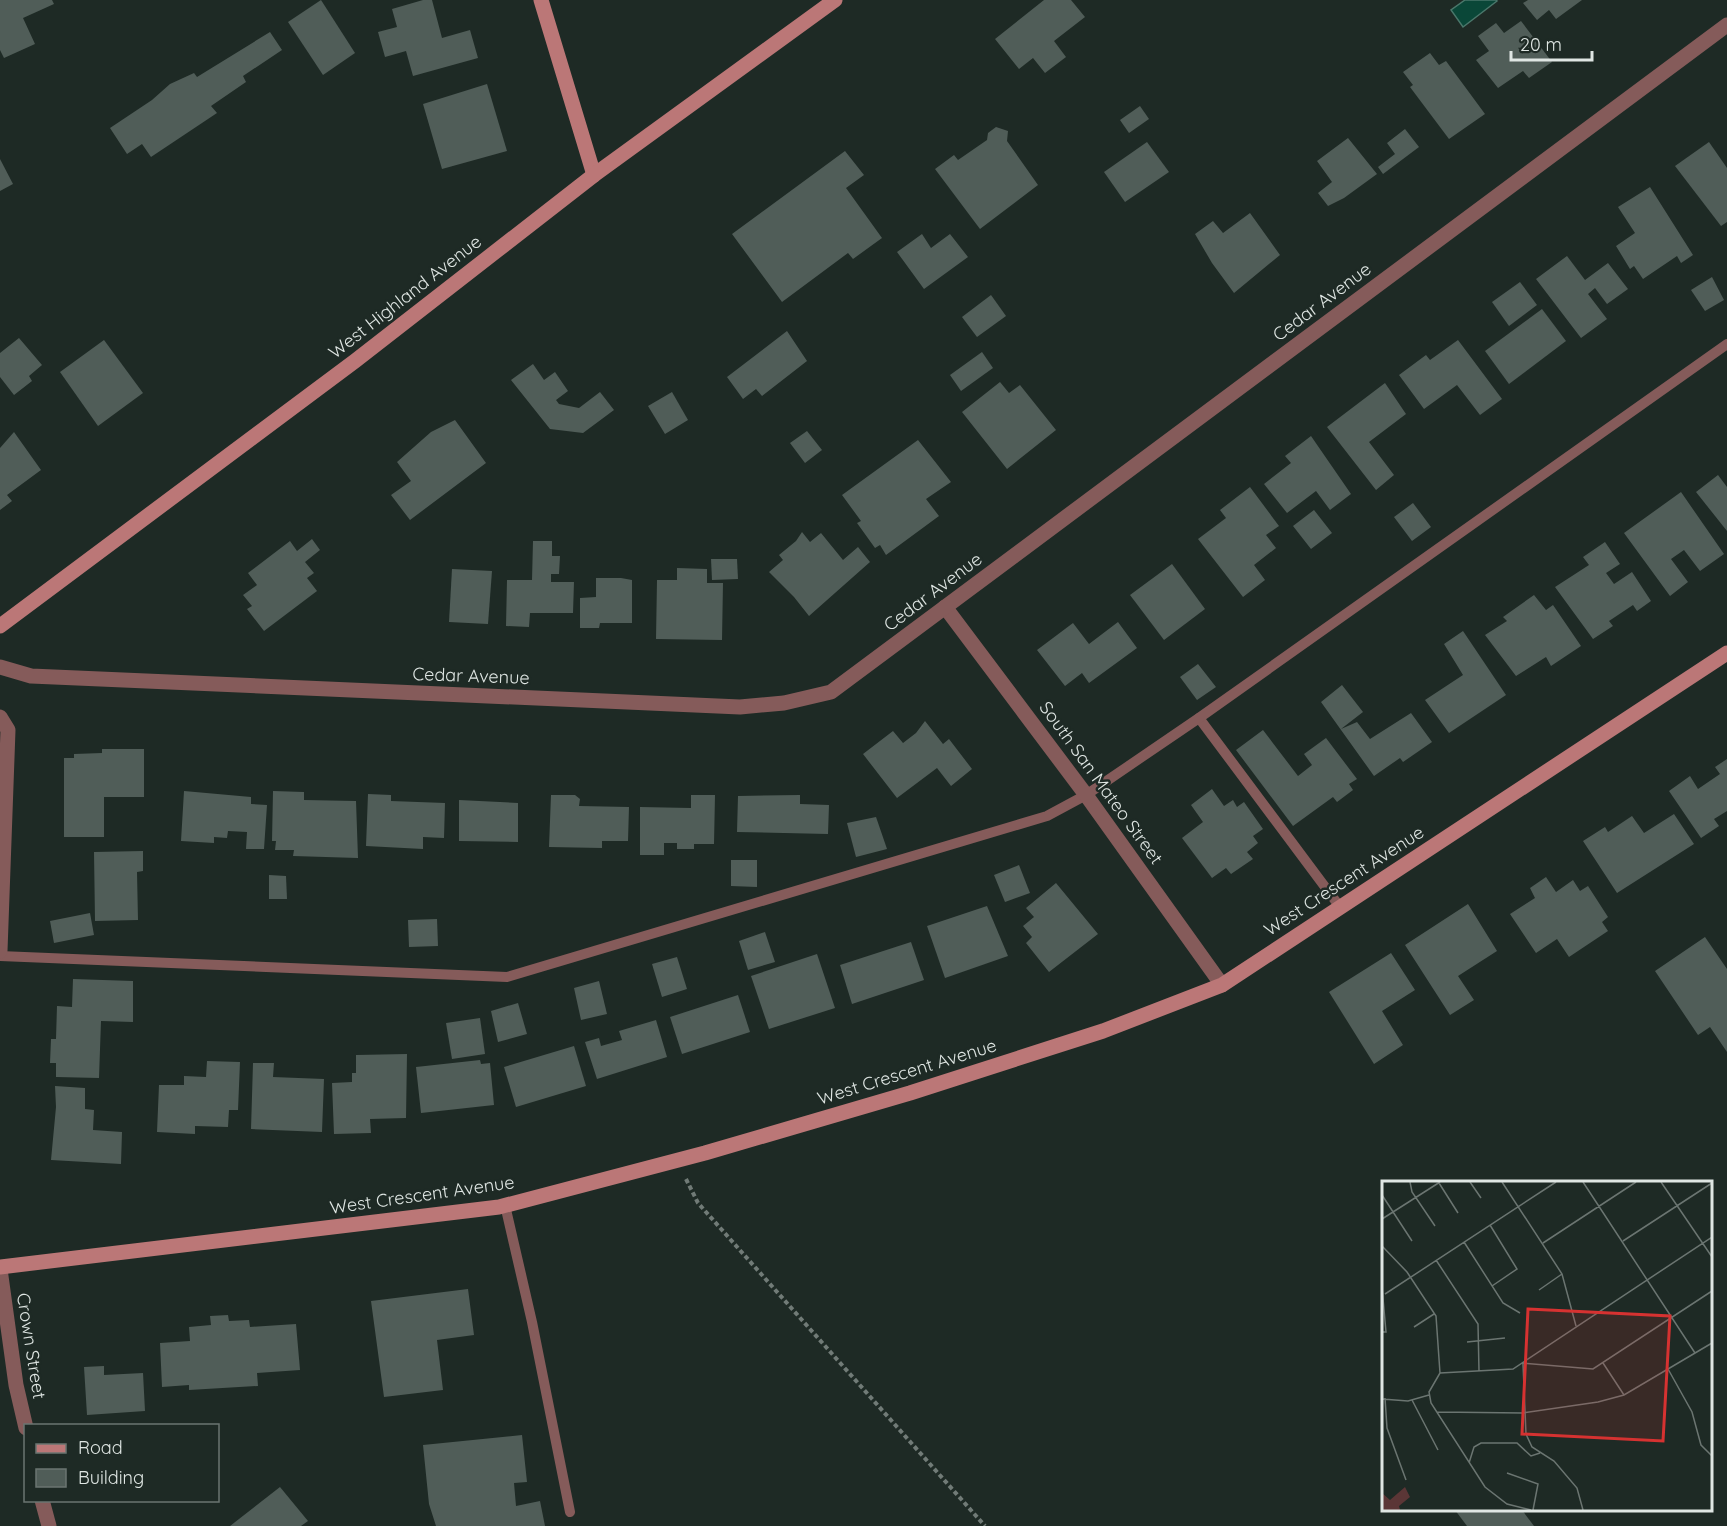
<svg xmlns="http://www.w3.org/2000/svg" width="1727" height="1526" viewBox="0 0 1727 1526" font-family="Quicksand,sans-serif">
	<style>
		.water { fill: #0a4738; stroke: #4a776b; stroke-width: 1.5 }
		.building { fill: #505d58 }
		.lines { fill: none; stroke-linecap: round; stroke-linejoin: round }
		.path { stroke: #717b77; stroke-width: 4; stroke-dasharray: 4.5 3; stroke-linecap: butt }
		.lane { stroke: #855b5a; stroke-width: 10 }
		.street { stroke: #855b5a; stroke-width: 15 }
		.secondary { stroke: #b77; stroke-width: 15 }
		.labels { text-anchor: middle; stroke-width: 5; stroke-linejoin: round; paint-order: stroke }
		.street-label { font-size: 18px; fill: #dfe6e3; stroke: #1e2a25 }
		.inset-road { fill: none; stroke: #6b7571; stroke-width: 1.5 }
		.view { fill: #d63231; fill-opacity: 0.15; stroke: #d63231; stroke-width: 3 }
		.inset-edge { fill: none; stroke: #dfe6e3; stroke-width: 3 }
	</style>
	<rect width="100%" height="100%" fill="#1e2a25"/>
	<path class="water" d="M1465 0H1496L1497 1 1463 27 1451 10Z"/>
	<g class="building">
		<path d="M0 0H52L54 4 23 18 35 44 4 58 0 50Z"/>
		<path d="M321 0 355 53 323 75 288 22Z"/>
		<path d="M423 0H432L442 38 470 30 478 58 413 76 406 51 385 57 378 32 397 27 392 9Z"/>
		<path d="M1044 0H1071L1085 17 1054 41 1066 57 1045 73 1033 58 1019 69 995 39Z"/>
		<path d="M1528 0H1582L1556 19 1549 10 1537 20 1523 3Z"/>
		<path d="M1521 21 1552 62 1529 78 1523 71 1498 88 1476 60 1489 51 1478 36 1496 23 1504 33Z"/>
		<path d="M270 32 282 50 243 76 246 82 211 106 217 113 151 157 142 144 127 154 110 128 152 100 170 84 194 73 197 77Z"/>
		<path d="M1430 53 1439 65 1446 61 1485 114 1449 139 1410 87 1413 85 1403 72Z"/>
		<path d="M487 84 507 151 442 169 423 104Z"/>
		<path d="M1140 106 1149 119 1129 133 1120 120Z"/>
		<path d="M996 127 1008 131 1007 141 1038 185 980 229 935 169 954 155 958 160 987 140 988 133Z"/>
		<path d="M1405 129 1419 147 1383 174 1378 167 1395 154 1387 143Z"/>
		<path d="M1348 138 1377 174 1344 198 1328 206 1318 193 1332 182 1317 161Z"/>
		<path d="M1147 142 1169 172 1125 202 1104 172Z"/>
		<path d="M1709 142 1727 168V222L1721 226 1675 166Z"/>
		<path d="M845 151 864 175 846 188 882 238 853 259 848 253 782 302 732 234Z"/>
		<path d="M0 159 13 184 0 191Z"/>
		<path d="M1650 187 1693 255 1681 263 1677 256 1643 279 1634 266 1630 269 1616 246 1635 233 1618 207Z"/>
		<path d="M1250 213 1280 255 1234 293 1212 263 1195 234 1213 221 1223 233Z"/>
		<path d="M922 234 931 248 950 234 968 257 924 289 897 252Z"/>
		<path d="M1567 256 1585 280 1608 263 1628 289 1607 304 1595 288 1588 294 1607 319 1581 338 1536 279Z"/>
		<path d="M1712 277 1724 300 1705 311 1691 290Z"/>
		<path d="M1520 282 1537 305 1509 326 1492 302Z"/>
		<path d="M991 295 1006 316 977 337 962 317Z"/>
		<path d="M1542 309 1566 341 1509 384 1485 351Z"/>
		<path d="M787 331 807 361 762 396 756 389 743 399 727 377Z"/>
		<path d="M19 338 42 365 29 376 32 381 14 395 0 377V353Z"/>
		<path d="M104 340 143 393 98 426 60 372Z"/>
		<path d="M1458 340 1502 399 1480 415 1457 385 1424 409 1399 375 1426 355 1430 360Z"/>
		<path d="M982 352 993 368 961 391 950 375Z"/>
		<path d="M533 364 544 380 555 372 568 391 556 400 559 404 579 408 600 392 614 410 583 433 550 429 511 380Z"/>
		<path d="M1000 382 1009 393 1020 385 1056 430 1007 469 962 412Z"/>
		<path d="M1385 383 1406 414 1369 442 1394 475 1376 490 1327 427Z"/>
		<path d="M672 392 688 420 665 434 648 406Z"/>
		<path d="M455 420 486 463 410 520 391 495 411 481 397 462 431 432Z"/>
		<path d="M807 431 822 450 805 463 790 443Z"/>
		<path d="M14 432 41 470 7 495 12 501 0 510V448Z"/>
		<path d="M1311 436 1351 494 1330 510 1316 491 1287 513 1264 484 1291 463 1285 456Z"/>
		<path d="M918 440 951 482 926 499 939 516 886 555 880 545 875 548 857 523 861 521 842 495Z"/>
		<path d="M1718 475 1727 487V531L1696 492Z"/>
		<path d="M1250 487 1279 526 1266 535 1276 548 1254 565 1265 580 1243 597 1198 539 1226 518 1220 510Z"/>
		<path d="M1681 492 1724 554 1700 571 1684 550 1671 559 1688 582 1670 596 1624 533Z"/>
		<path d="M1413 503 1431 527 1412 541 1394 517Z"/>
		<path d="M1314 510 1332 533 1311 549 1293 526Z"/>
		<path d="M802 532 810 542 821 533 843 560 858 547 870 562 809 616 794 597 769 572 783 560 779 555 796 541Z"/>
		<path d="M312 539 320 550 305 562 314 573 307 578 317 591 264 631 247 609 252 606 243 595 257 585 248 573 290 541 297 551Z"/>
		<path d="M533 541H552V556H560L559 574H551V582H574L573 613H530L529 627 506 626 507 580H532Z"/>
		<path d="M1605 542 1620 564 1606 573 1614 584 1632 572 1651 601 1637 611 1633 605 1609 621 1613 626 1593 639 1555 587 1589 565 1583 557Z"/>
		<path d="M711 559H737L738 579 712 580Z"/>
		<path d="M1172 564 1205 609 1164 640 1130 595Z"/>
		<path d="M677 568 707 569V583H723L722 640 656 639 657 580H677Z"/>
		<path d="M452 569 492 571 488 624 449 622Z"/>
		<path d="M596 578H621L632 580V623H600L599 628H580V598L596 597Z"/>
		<path d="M1534 595 1546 610 1553 605 1581 646 1551 666 1546 657 1516 676 1485 635 1507 621 1503 617Z"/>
		<path d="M1118 622 1137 648 1089 683 1082 673 1065 686 1037 650 1073 623 1089 644Z"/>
		<path d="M1463 631 1506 695 1449 733 1425 700 1463 675 1444 644Z"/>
		<path d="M1198 664 1216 687 1197 700 1180 677Z"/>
		<path d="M1342 685 1363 712 1341 729 1357 722 1370 739 1411 713 1432 742 1403 762 1400 758 1374 776 1321 702Z"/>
		<path d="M925 721 943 744 949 739 972 769 951 786 937 768 897 798 863 754 893 731 903 743 916 733Z"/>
		<path d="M1263 730 1298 776 1312 765 1304 754 1326 738 1357 779 1349 784 1353 790 1337 802 1333 797 1293 826 1236 750Z"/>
		<path d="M102 749H144V797H104V837H64V758H74V754L102 753Z"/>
		<path d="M1727 759V811L1714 819 1719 826 1701 838 1669 791 1690 776 1698 789 1720 774 1715 767Z"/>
		<path d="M1212 789 1224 806 1233 800 1237 807 1244 802 1263 829 1253 836 1258 843 1247 852 1253 859 1231 874 1226 868 1212 878 1182 838 1203 822 1191 805Z"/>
		<path d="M184 791 251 797V804L267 805 264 849H246L247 832 228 831 227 838 214 837V843L181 841Z"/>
		<path d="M273 791 304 792V800L356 801 358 858 293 856 294 850H275L276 841H272Z"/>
		<path d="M368 794 391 795V801L445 803 444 838 423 837V849L366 846Z"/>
		<path d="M551 795H575L580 799 579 806 629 807 628 841H602V848L549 847Z"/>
		<path d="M691 795H715L714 844H694V849H677V843H664V855H640V807L691 808Z"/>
		<path d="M800 795V804L829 805 828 834 737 832 738 796Z"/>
		<path d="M459 800 518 803V842L459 841Z"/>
		<path d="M1674 814 1694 844 1617 893 1583 841 1605 827 1608 832 1632 816 1644 833Z"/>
		<path d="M876 817 887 849 856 857 847 823Z"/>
		<path d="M143 851V871L137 872 138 920 95 921 94 852Z"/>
		<path d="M731 860H757V887L731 886Z"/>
		<path d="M1019 865 1030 893 1005 902 994 875Z"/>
		<path d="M269 875 286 876 287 899H269Z"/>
		<path d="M1546 877 1556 892 1573 880 1580 891 1588 886 1608 917 1602 922 1608 931 1569 957 1557 939 1536 953 1510 914 1535 898 1530 888Z"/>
		<path d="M1056 883 1098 934 1049 972 1026 943 1032 937 1023 926 1034 917 1026 908Z"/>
		<path d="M1468 904 1497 951 1458 976 1474 1000 1450 1015 1405 945Z"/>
		<path d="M987 906 1008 956 945 978 927 926Z"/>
		<path d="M90 913 94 935 54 943 50 921Z"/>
		<path d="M437 919 438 946 409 947 408 920Z"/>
		<path d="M765 932 775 962 748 970 739 941Z"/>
		<path d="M1705 937 1727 969V1052L1710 1027 1698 1035 1655 971Z"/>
		<path d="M911 942 924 980 852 1004 840 965Z"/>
		<path d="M1391 953 1415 990 1382 1011 1403 1045 1374 1064 1329 992Z"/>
		<path d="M817 954 835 1008 769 1029 751 976Z"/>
		<path d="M677 957 687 989 662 997 652 964Z"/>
		<path d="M73 979 133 981V1022L101 1021 99 1078 56 1077V1063H50L51 1039H56L57 1006 72 1007Z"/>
		<path d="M599 981 607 1014 581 1020 574 988Z"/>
		<path d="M738 995 750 1032 682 1054 670 1017Z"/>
		<path d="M518 1003 527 1034 498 1042 491 1011Z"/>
		<path d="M480 1018 485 1054 452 1059 446 1023Z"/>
		<path d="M656 1020 667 1057 597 1079 585 1042 599 1038 601 1046 622 1040 619 1031Z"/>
		<path d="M574 1046 586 1086 516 1107 504 1067Z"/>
		<path d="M407 1054 406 1118 370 1119 371 1133 334 1134 332 1083 352 1082V1073H356V1055Z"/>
		<path d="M480 1060 481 1064 490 1063 494 1105 421 1113 416 1067Z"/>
		<path d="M207 1061 240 1062 238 1110H229L228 1127 195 1126V1134L157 1132 159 1085H184V1076L206 1077Z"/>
		<path d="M253 1063H274L273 1077 324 1079 322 1132 251 1129Z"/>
		<path d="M55 1086 85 1088V1109L94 1110 93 1130 122 1132 121 1164 51 1160 56 1107Z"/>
		<path d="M468 1289 474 1335 437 1340 443 1390 384 1397 371 1301Z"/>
		<path d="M228 1315 229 1321 249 1320 250 1327 296 1324 300 1370 257 1373 258 1386 189 1390V1385L162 1387 160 1343 190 1341 189 1327 211 1325 210 1316Z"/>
		<path d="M104 1366V1375L143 1373 145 1411 87 1415 84 1367Z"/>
		<path d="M522 1435 527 1482 514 1483 516 1506 540 1501 545 1526H436L429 1504 423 1445Z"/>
		<path d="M280 1487 308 1521 301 1526H230Z"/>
		<path d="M1455 1510H1522L1534 1526H1467Z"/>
	</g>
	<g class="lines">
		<path class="path" d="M686 1179 698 1203 985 1526"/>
		<g class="lane">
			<path d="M1199 718 1340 907"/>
			<path d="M0 956 507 977 1047 816 1086 795 1199 718 1727 344"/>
			<path d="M505 1205 532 1322 570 1512"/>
		</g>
		<g class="street">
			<path d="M945 607 1086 795 1222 985"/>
			<path d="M0 667 31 676 740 707 784 703 831 692 1727 25"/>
			<path d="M0 717 8 730 0 951"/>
			<path d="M0 1269 16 1385 26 1428"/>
			<path d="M42 1500 49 1526"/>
		</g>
		<g class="secondary">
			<path d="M541 0 594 175"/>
			<path d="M0 626 355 361 594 175 835 0"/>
			<path d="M0 1267 499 1207 705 1153 910 1093 1103 1031 1222 985 1727 653"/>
		</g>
	</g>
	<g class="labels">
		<g class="street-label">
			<text transform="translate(405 297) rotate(-38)" y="6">West Highland Avenue</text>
			<text transform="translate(1322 302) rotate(-37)" y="6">Cedar Avenue</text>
			<text transform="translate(933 592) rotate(-37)" y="6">Cedar Avenue</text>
			<text transform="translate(471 676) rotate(2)" y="6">Cedar Avenue</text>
			<text transform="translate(1101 783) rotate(54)" y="6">South San Mateo Street</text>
			<text transform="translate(1344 881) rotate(-33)" y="6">West Crescent Avenue</text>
			<text transform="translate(907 1072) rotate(-17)" y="6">West Crescent Avenue</text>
			<text transform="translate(422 1195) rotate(-8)" y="6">West Crescent Avenue</text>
			<text transform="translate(31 1346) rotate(81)" y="6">Crown Street</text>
		</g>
	</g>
	<g transform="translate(1382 1181)">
		<rect width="330" height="330" fill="#1e2a25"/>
		<path d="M23 306 28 316 17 325 18 329H0V312L8 319Z" fill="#5b3636"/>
		<path class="inset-road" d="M28 1 30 11 53 45M88 1 99 17M120 1 180 93 194 145M201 1 313 172M279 1 330 76M57 2 76 32M0 14 30 60M0 38 58 1M108 44 135 88 110 105M241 60 330 2M82 61 121 122 138 132M161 62 254 1M0 65 25 91 54 135 58 192 47 211 49 222 103 306 125 323 149 329M54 79 96 143 97 190M0 106 4 151H0M157 109 180 93M3 113 174 1M32 146 52 133M85 161 123 157M140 182 211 188 330 110M221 182 242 214M141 183 144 253 150 266 172 280 195 307 201 329M286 188 310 231 319 264 330 275M58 192 131 188 330 56M3 217 5 247 24 299M0 218 26 220 47 214M30 219 56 269M55 231 141 232 216 221 242 214 330 162M87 282 92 266 99 262H135L149 275 158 272M125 292 156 303 151 329"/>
		<path class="view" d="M146 128 288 135 281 260 140 253Z"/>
		<rect width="330" height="330" class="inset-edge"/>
	</g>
	<rect x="24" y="1424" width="195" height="78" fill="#1e2a25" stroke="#6b7571" stroke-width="1.5"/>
	<rect x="36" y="1444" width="30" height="9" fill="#bb7777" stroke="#6b7571" stroke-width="1.5"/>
	<text x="78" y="1454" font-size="18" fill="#dfe6e3">Road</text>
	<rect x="36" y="1469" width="30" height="18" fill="#505d58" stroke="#6b7571" stroke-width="1.5"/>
	<text x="78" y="1484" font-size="18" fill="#dfe6e3">Building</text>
	<path d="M1511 51v9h81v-9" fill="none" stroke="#dfe6e3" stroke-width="3"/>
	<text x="1520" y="51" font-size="18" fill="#dfe6e3" stroke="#1e2a25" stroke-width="4.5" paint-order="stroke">20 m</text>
</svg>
